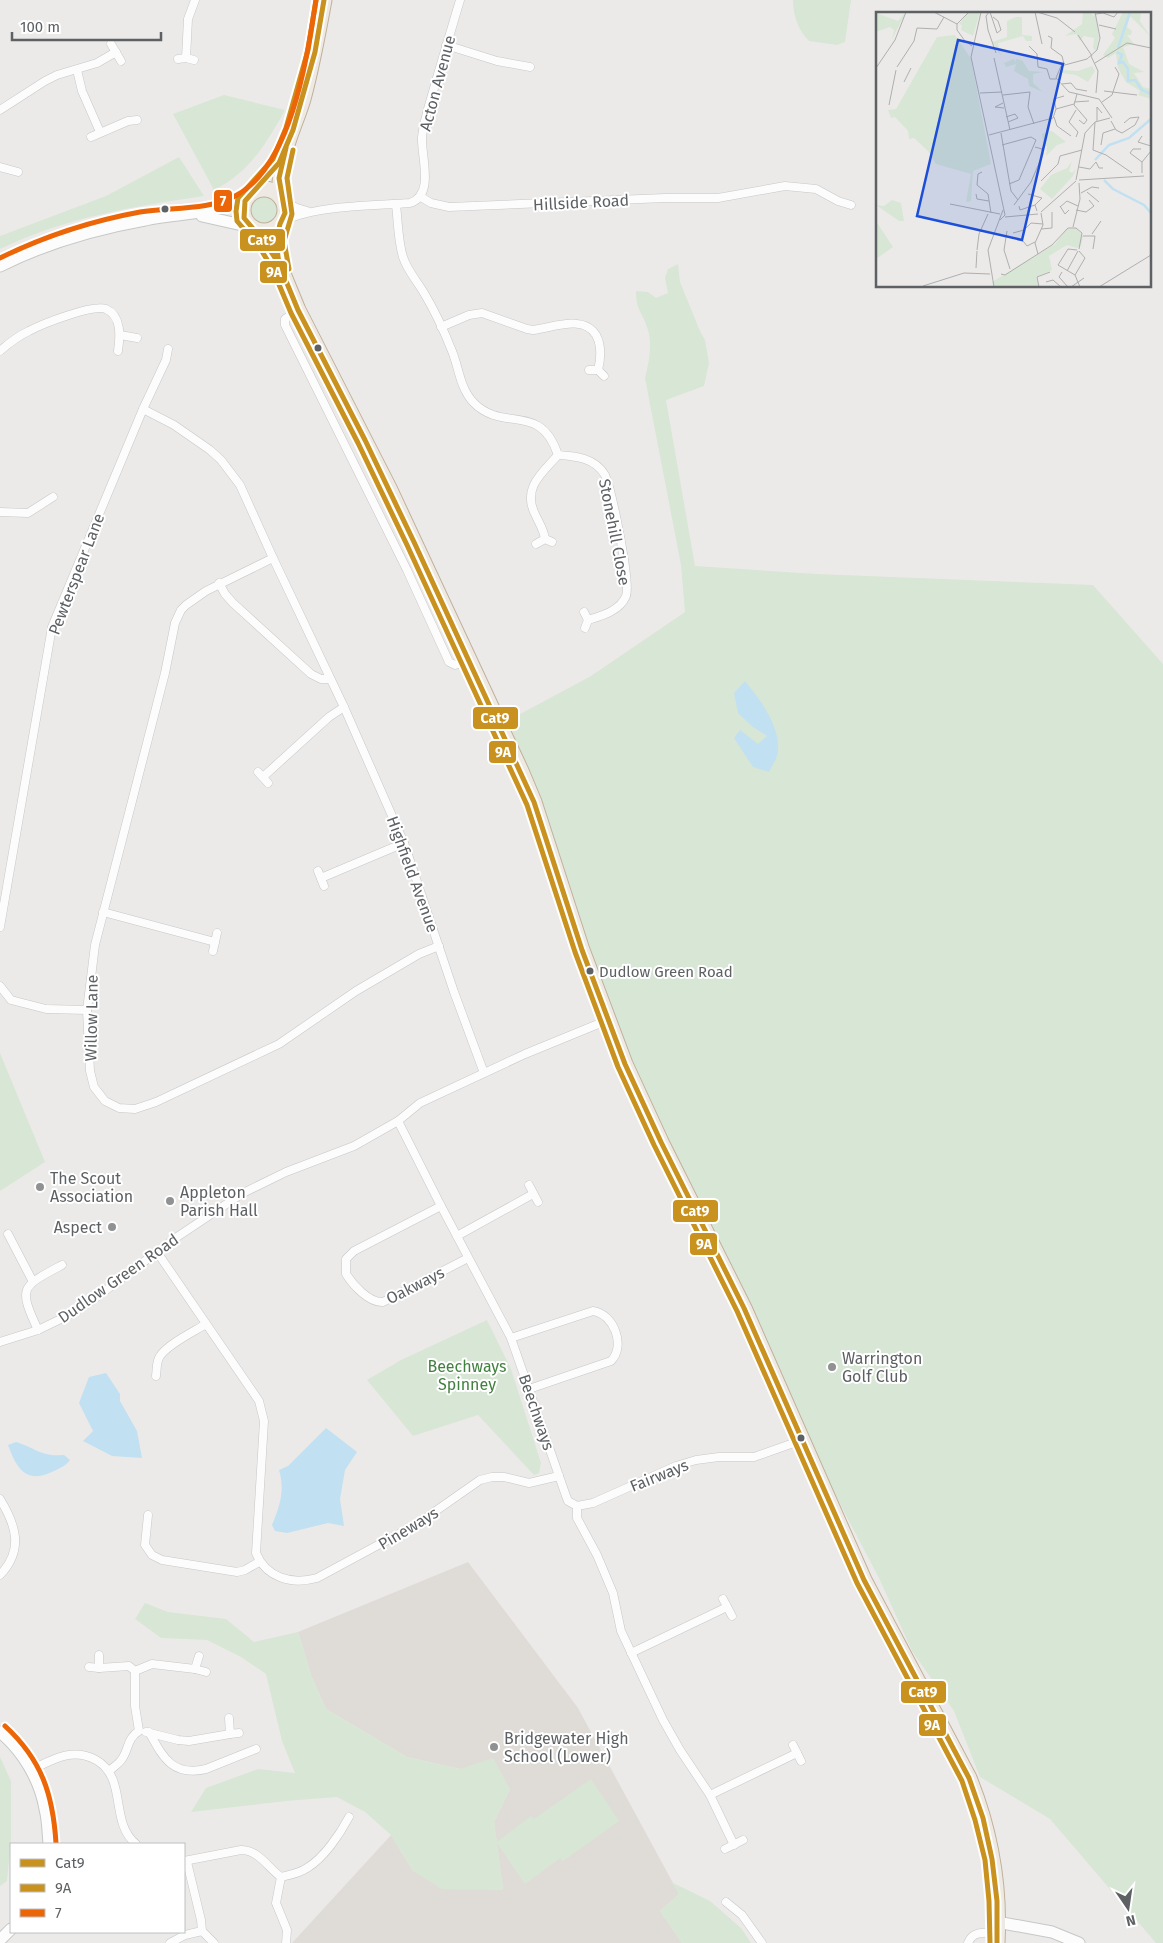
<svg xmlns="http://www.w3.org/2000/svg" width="1163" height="1943" viewBox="0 0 1163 1943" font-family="'Fira Sans',sans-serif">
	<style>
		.education { fill: #dfdcd8 }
		.green { fill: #d8e6d5 }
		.water { fill: #c1e0f2 }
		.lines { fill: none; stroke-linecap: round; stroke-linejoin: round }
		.street-casing { stroke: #c7c7c7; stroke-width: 9 }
		.secondary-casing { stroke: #c6c7c7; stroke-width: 13 }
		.highway-casing { stroke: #c0b099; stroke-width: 17 }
		.street { stroke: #fcfcfc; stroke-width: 8 }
		.secondary { stroke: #fcfcfc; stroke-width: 11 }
		.highway { stroke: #eeeae3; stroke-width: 15 }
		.bus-1-casing { stroke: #fff; stroke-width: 9 }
		.bus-2-casing { stroke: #fff; stroke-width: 9 }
		.bus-3-casing { stroke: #fff; stroke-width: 9 }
		.bus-1 { stroke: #c9911e; stroke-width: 5 }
		.bus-2 { stroke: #c9911e; stroke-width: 5 }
		.bus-3 { stroke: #ec6608; stroke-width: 5 }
		.bus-dot { fill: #5d6164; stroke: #fff; stroke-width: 2 }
		.poi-dot { fill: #8f9192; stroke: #fff; stroke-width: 2 }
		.labels { text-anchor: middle; stroke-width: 4; stroke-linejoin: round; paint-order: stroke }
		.bus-label { font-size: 15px; fill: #5d6164; stroke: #fff; text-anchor: start }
		.street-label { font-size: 16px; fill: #5d6164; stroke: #fff }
		.poi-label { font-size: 16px; fill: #5d6164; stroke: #fff; text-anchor: start }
		.park-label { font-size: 16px; fill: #41813f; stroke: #fff }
		.inset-river { fill: none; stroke: #c1e0f2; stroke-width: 2.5 }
		.inset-road { fill: none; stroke: #afafaf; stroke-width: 1 }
		.view { fill: #1d4ed8; fill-opacity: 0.15; stroke: #1d4ed8; stroke-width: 2.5 }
		.inset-edge { fill: none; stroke: #5d6164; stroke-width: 2.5 }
		.line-badge { stroke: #fff; stroke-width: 2 }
		.badge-label { font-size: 14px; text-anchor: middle; font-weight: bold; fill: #fff }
	</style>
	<rect width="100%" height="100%" fill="#eceae8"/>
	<path class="education" d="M468 1562 578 1708 679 1894 660 1911 682 1943H292L391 1835 413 1871 503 1890 494 1822 510 1789 460 1769 407 1757 326 1709 312 1678 298 1632Z"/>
	<g class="green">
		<path d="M793 0H851L845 42 837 45 809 41C798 30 793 15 793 0Z"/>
		<path d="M224 95 285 110C266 144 250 172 214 190L173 114Z"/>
		<path d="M179 157 204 196C134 206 64 218 0 249V236L106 196Z"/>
		<circle cx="264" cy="210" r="13"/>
		<path d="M678 264 680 282 700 331 705 340 709 363 704 386 666 400 695 566 817 574 1093 585 1163 664V1943H1156L1050 1819 980 1777 954 1711 912 1651 879 1578 788 1405 661 1142 540 823 509 720 591 676 685 612 681 565 645 378C649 362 653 343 647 327 642 311 636 311 636 291L648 292 656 298 668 293 665 278 668 269Z"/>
		<path d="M0 1053 45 1162 0 1191Z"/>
		<path d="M487 1320 511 1369 541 1463 539 1473 534 1475 478 1415 413 1436 367 1380 401 1360Z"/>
		<path d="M145 1603 168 1612 226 1619 254 1642 298 1632 312 1678 326 1709 407 1757 460 1769 493 1758 510 1789 494 1822 497 1842 531 1816 534 1819 591 1779 619 1821 563 1861 560 1858 525 1884 497 1843 503 1890 442 1889 413 1871 391 1835 365 1812 337 1797 286 1801 191 1812 206 1788 258 1769 295 1773 282 1741 266 1674 241 1657 207 1640 161 1638 135 1619Z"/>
		<path d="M0 1757 11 1781V1839L7 1881 0 1886Z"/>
		<path d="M671 1882 710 1901 741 1928 751 1943H682L660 1911 679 1894Z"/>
	</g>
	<g class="water">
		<path d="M745 681C761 701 785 731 776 759 774 763 771 768 769 772L753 767 734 738 740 730 758 744 767 736 753 727 738 713 734 693Z"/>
		<path d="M106 1373 120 1394V1401L137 1431 142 1458 112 1456 83 1441 93 1431 79 1403 89 1377Z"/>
		<path d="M326 1428 357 1452 345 1470 340 1499 344 1526 328 1523 287 1533 275 1531 272 1525C280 1506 285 1490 279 1470L288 1466Z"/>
		<path d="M16 1442C36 1448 41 1457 64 1455L70 1460C66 1466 60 1468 54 1471 26 1485 17 1469 8 1445Z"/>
	</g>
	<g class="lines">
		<g class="street-casing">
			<g id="street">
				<path d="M111 44 121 61"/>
				<path d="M446 45 497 61 530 67"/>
				<path d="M186 58 188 19 195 0"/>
				<path d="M178 59 186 58 194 60"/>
				<path d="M77 70 82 91 100 132"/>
				<path d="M0 110 45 81 57 75 97 63 116 52"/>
				<path d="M91 137 128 121 137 120"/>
				<path d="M0 167 18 172"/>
				<path d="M421 197 431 203 449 207 665 198H718L785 186 816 189 838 201 851 205"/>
				<path d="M283 201 297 208 307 211"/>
				<path d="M396 205C398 221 398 241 403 257 407 270 417 281 424 293 435 311 444 331 452 351 459 368 460 389 474 403 504 433 540 401 558 455 576 456 595 458 605 475 612 492 631 582 626 596 620 611 601 616 588 620"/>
				<path d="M281 223C309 205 375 206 410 203 435 195 421 157 422 137 424 118 431 100 436 81 444 54 452 27 460 0"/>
				<path d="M298 310 285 319V325L407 570 449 662 455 665 468 661"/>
				<path d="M441 327 469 315 482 313 527 329 533 330C552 328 583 314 596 335 602 346 601 358 598 370"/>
				<path d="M120 335 137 338"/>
				<path d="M0 351C9 343 18 336 29 331 42 324 93 304 106 309 122 316 120 337 118 351"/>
				<path d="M589 370H598L604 376"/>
				<path d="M143 409 174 425 210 450 221 460 240 485 273 558 344 707 404 843 454 992 484 1073"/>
				<path d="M0 512 28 513 53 497"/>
				<path d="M545 539C544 530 539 523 535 514 522 488 542 473 558 455"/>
				<path d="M536 544 545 539 552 542"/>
				<path d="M273 558 206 591 186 605 181 610 175 623 165 673 95 945 87 1010 90 1071 94 1087 105 1101 119 1108 135 1109 156 1102 279 1044 356 991 419 954 439 946"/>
				<path d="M219 583 225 594 233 603 311 674 321 679H329"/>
				<path d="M584 612 588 620 585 628"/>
				<path d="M258 772 268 783"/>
				<path d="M263 777 329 717 344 707"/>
				<path d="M318 871 324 886"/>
				<path d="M321 878 404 843"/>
				<path d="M103 912 215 942"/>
				<path d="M0 927 52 627 143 409 166 360 168 349"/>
				<path d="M213 951 217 933"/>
				<path d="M0 986 11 1000 46 1009 87 1010"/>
				<path d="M398 1121 441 1206 511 1338 566 1496 568 1501 577 1506V1518L597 1555 613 1593 621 1631 663 1720 680 1750 710 1795 734 1845"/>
				<path d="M529 1185 538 1202"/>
				<path d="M441 1206 354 1251 346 1259V1274C353 1285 369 1303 383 1302L468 1258"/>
				<path d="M8 1234 32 1280"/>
				<path d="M457 1236 533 1194"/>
				<path d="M157 1252 259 1401 264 1421 256 1553C266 1578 292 1585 317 1578L417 1524 480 1480 492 1477H504L529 1483 559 1476"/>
				<path d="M38 1330C18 1287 21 1287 62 1265"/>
				<path d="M511 1338 593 1311C614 1314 626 1346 611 1361L529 1389"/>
				<path d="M0 1342 38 1330 69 1315 90 1302 177 1237 243 1193 286 1172 354 1146 398 1121 420 1103 525 1054 608 1020"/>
				<path d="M156 1376C157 1369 156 1362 160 1356 168 1344 193 1332 206 1324"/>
				<path d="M0 1499C16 1525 24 1550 0 1575"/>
				<path d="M577 1506 593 1503 676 1466 696 1460 719 1457H754L802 1440"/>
				<path d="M148 1515 145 1545 152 1555 162 1560 237 1572 245 1570 259 1562"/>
				<path d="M723 1599 732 1616"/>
				<path d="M631 1653 727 1607"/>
				<path d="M199 1656 195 1669 206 1672"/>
				<path d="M89 1667 99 1668V1655"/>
				<path d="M99 1668 129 1666 135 1671 152 1664 195 1669"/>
				<path d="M229 1718 230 1734 239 1733"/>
				<path d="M146 1732 178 1740 189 1741 230 1734"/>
				<path d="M149 1732C163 1757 172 1777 206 1769L256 1749"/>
				<path d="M793 1745 801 1761"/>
				<path d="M31 1770C52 1760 72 1747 96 1760 128 1778 109 1822 136 1844"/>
				<path d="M109 1771C113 1767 119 1764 122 1759 129 1749 127 1738 139 1731L135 1706V1671"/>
				<path d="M710 1795 797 1753"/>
				<path d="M725 1849 743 1840"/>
				<path d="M184 1861 241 1850C259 1850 268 1868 281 1877L276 1903 287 1930 286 1943"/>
				<path d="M187 1862 201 1920 202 1931 214 1943"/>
				<path d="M281 1877C290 1875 300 1873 307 1868 324 1858 340 1834 349 1817"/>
				<path d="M726 1902 742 1915 762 1943"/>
				<path d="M170 1943 185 1935 202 1931"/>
				<path d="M968 1943C973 1930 986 1933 997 1933"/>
			</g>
		</g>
		<g class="secondary-casing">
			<g id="secondary">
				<path d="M202 216 251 227"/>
				<path d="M0 266C46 243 94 229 145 220 184 212 213 216 249 196"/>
				<path d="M0 1732C23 1751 40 1780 45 1809 48 1820 48 1833 49 1844"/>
				<path d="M997 1922 1052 1932 1079 1943"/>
				<path d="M0 1940 11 1929"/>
			</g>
		</g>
		<g class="highway-casing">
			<g id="highway">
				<circle cx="264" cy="210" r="21"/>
				<path d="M282 199C274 164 293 132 303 99 312 66 318 33 324 0"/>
				<path d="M253 228 266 244 279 264 298 310 389 488 521 771 534 802 582 950 625 1064 661 1142 744 1308 864 1580 969 1778C990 1830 1000 1887 997 1943"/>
			</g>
		</g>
		<use href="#street" class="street"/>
		<use href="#secondary" class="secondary"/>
		<use href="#highway" class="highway"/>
		<g class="bus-1-casing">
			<g id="bus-1">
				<path d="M324 0 315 52 293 130 279 163 245 201 244 218 266 244 279 264 298 310 365 440 414 542 534 802 582 950 625 1064 661 1142 744 1308 864 1580 969 1778 983 1818 992 1859 997 1901V1943"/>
				<path d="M282 272 279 264 276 241 280 224 285 213 279 178 286 148"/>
			</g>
		</g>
		<g class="bus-2-casing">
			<g id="bus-2">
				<path d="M316 0 308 50 286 128 273 159 238 198 236 211 237 221 260 248 272 268 291 313 358 443 407 545 527 805 575 952 618 1067 654 1145 737 1311 857 1583 962 1781 975 1820 985 1860 989 1901 990 1943"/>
				<path d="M289 269 284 241 292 214 287 178 293 150"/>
			</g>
		</g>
		<g class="bus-3-casing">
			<g id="bus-3">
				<path d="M0 258C45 236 91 221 140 212 171 207 209 211 237 195 292 164 307 57 316 0"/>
				<path d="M5 1726C42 1760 53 1795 56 1843"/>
			</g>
		</g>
		<use href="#bus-1" class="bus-1"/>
		<use href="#bus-2" class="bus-2"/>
		<use href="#bus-3" class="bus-3"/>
	</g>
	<g class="bus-dot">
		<circle cx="165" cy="209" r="4.5"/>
		<circle cx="318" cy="348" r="4.5"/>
		<circle cx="590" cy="971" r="4.5"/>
		<circle cx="801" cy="1438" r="4.5"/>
	</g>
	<g class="poi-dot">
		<circle cx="40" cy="1187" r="5"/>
		<circle cx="170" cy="1201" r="5"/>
		<circle cx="112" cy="1227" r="5"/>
		<circle cx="832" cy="1367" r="5"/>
		<circle cx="494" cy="1747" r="5"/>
	</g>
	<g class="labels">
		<g class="bus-label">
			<text x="599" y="977">Dudlow Green Road</text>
		</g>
		<g class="street-label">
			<text transform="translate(437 83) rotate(-75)" y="6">Acton Avenue</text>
			<text transform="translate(581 202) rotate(-3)" y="6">Hillside Road</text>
			<text transform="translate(615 532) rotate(79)" y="6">Stonehill Close</text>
			<text transform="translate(76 574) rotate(-69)" y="6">Pewterspear Lane</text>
			<text transform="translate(413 874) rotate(70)" y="6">Highfield Avenue</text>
			<text transform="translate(91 1018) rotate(-89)" y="6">Willow Lane</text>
			<text transform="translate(118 1278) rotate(-35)" y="6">Dudlow Green Road</text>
			<text transform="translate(415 1285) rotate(-27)" y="6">Oakways</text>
			<text transform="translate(537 1412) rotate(71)" y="6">Beechways</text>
			<text transform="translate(659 1475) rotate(-22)" y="6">Fairways</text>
			<text transform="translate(408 1528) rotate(-31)" y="6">Pineways</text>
		</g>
		<g class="poi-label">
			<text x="50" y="1184">The Scout<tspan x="50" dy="18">Association</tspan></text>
			<text x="180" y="1198">Appleton<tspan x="180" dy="18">Parish Hall</tspan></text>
			<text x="102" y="1233" text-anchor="end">Aspect</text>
			<text x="842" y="1364">Warrington<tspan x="842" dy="18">Golf Club</tspan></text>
			<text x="504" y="1744">Bridgewater High<tspan x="504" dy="18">School (Lower)</tspan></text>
		</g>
		<g class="park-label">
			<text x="467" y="1372">Beechways<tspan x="467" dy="18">Spinney</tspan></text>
		</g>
	</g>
	<g transform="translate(876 12)">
		<rect width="275" height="275" fill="#eceae8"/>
		<path d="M30 0 16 27 18 18 14 15 0 20V1L22 9ZM93 0H104L97 24 85 18 86 13 83 12ZM207 0H216L217 5 219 0 223 25 220 39 217 36 218 26 208 24 204 29 200 22 189 24 206 12ZM247 0H265L264 9 274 24 254 4 251 15 256 19 255 23H251L258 32 247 35 253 52 268 60 258 61 267 75 275 77V87L262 83 264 79 250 70 242 56 240 41 232 46 227 43 239 26 236 22ZM140 5H146V23L156 24V29H150L147 24 122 31 125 44 116 30 131 25V9ZM79 23 95 47 115 152 97 159 95 189 90 190 95 162 60 152 52 139 38 126 33 127 32 119 19 105 15 106 12 98 20 97 61 25ZM138 47 140 50V47L146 48 153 59 167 60 157 62V71L167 80 153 74 152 67 138 59 140 52 130 55 128 51ZM216 54 219 59 212 70 200 63 186 61 183 70 185 58 202 59ZM176 119 190 130 181 133 170 144 171 134H168L166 122ZM196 149 193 159 196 161 200 157 197 164 176 187 164 177 175 163 191 156ZM16 188 25 191 28 209H23L0 193 8 194ZM0 209 17 235 0 247ZM200 216 207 224 205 234 201 236 191 233 173 244 176 258 160 265 163 275H118L116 270 179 232 190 217Z" fill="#d8e6d5"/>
		<path class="inset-river" d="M242 36 254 0M241 40 246 43 243 51 247 50 252 57V69L259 68 266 78 275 82M219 148 233 133 253 126 275 107M228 168 237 177 268 193 275 201"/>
		<path class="inset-road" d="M58 0 81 12M93 0 81 12V18L89 29 96 34M105 0 95 45 129 203 124 208M113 0 110 4 112 18 120 41M114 0 121 21 125 18 122 9 117 5M159 0 166 32M161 0 181 6 199 20M219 0 224 26 221 38 211 47 185 54 180 66 193 80 223 87 236 106M220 2 227 1 238 5 242 0M223 13 240 17M202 23 216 44M172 24 176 26 175 36 186 44 188 52M153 34 161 42 162 55 171 57 174 67H180M215 44 222 59 220 81M118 46 134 118M219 51 251 31 275 36M21 55 38 29 41 16 61 17 68 5M0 56 19 28 30 0M28 70 35 56M186 72 195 71 200 77 211 79M228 79 261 83M104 81 126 80M201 82 198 93 211 108 208 112 203 108M127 83 154 80 152 95 158 112M198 90 213 89M226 90 236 83 243 62 239 55M127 91 119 95 128 96M13 93 20 58M180 97 178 87 188 84M130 105 139 102 142 106 132 110M178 105 181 114 195 124M221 109V95L226 101M235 109 240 118 246 121 259 113 263 105 254 106 248 111M219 110 217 138 230 143 256 161M125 121 135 179 142 188M113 123 177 106 180 97 198 92M266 124 262 130 275 134M200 125 202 120 193 110 200 98M126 133 155 125 160 128 143 168 133 172M225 133 227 121 239 117M265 137H257L254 141 266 150M203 155 214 157 220 150 223 156H227M106 160 102 162 101 173 112 182 115 201M266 161V150L275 139M200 168 209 121 219 110 234 106M203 168 268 164M165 169 182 152 184 144 206 138M211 180 223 190M205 181 216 175 223 176M100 182 101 187 113 189M152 182 166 186 159 193 161 199M74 192 124 202M138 193 155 170 167 142 166 137 159 135M143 194 144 198 159 193M184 194 189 202 193 198M184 195 191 189 202 194M200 198 210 200 218 194 213 188M165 200 200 169M129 205 162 202M197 215 204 187 203 171M165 217 176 216V200M131 219 128 238 134 257M137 221 148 218 155 211 167 212M216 222 225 209M207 224H219L217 237M147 229 151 234 159 230M101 238 103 222 112 202M201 238 192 237 182 253 199 263 204 275M162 242 159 231 167 213 165 201M100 256 101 239M191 259 202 239M186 260 183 265 192 275M125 262 129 263 176 233 192 216H200L206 221 203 237M199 263 209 246 203 239M170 270 177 268 185 275M47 274 88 261 114 262M118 275 112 238 127 198M163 275 161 265 174 260M195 275 208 266M223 275 275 243"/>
		<path class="view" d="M82 28 187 52 146 228 41 204Z"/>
		<rect width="275" height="275" class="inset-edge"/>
	</g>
	<g class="line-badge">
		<rect x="213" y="189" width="20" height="24" rx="5" fill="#ec6608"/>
		<rect x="239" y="228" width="47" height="24" rx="5" fill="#c9911e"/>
		<rect x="259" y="260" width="29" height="24" rx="5" fill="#c9911e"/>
		<rect x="472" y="706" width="47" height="24" rx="5" fill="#c9911e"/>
		<rect x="488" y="740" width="29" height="24" rx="5" fill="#c9911e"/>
		<rect x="672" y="1199" width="47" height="24" rx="5" fill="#c9911e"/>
		<rect x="689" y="1232" width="29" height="24" rx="5" fill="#c9911e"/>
		<rect x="900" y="1680" width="47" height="24" rx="5" fill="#c9911e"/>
		<rect x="918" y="1713" width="29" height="24" rx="5" fill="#c9911e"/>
	</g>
	<g class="badge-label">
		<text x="223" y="206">7</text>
		<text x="262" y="245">Cat9</text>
		<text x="274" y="277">9A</text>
		<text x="495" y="723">Cat9</text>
		<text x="503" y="757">9A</text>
		<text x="695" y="1216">Cat9</text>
		<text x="704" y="1249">9A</text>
		<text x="923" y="1697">Cat9</text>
		<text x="932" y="1730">9A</text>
	</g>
	<rect x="10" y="1843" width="175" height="90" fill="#ffffff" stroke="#bec0c1"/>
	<rect x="20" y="1859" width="25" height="8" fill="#c9911e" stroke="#bec0c1"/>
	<text x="55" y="1868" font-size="15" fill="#5d6164">Cat9</text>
	<rect x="20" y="1884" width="25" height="8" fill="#c9911e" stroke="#bec0c1"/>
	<text x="55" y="1893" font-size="15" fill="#5d6164">9A</text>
	<rect x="20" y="1909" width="25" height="8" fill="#ec6608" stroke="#bec0c1"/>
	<text x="55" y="1918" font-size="15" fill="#5d6164">7</text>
	<g transform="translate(1128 1908) rotate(167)" stroke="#ffffff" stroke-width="4" paint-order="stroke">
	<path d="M0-4L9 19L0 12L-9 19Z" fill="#5d6164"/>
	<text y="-8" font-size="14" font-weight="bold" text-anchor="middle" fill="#5d6164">N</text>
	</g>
	<path d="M12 32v8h149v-8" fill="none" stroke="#5d6164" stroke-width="2.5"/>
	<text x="20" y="32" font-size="15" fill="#5d6164" stroke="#ffffff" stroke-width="4" paint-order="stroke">100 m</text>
</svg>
